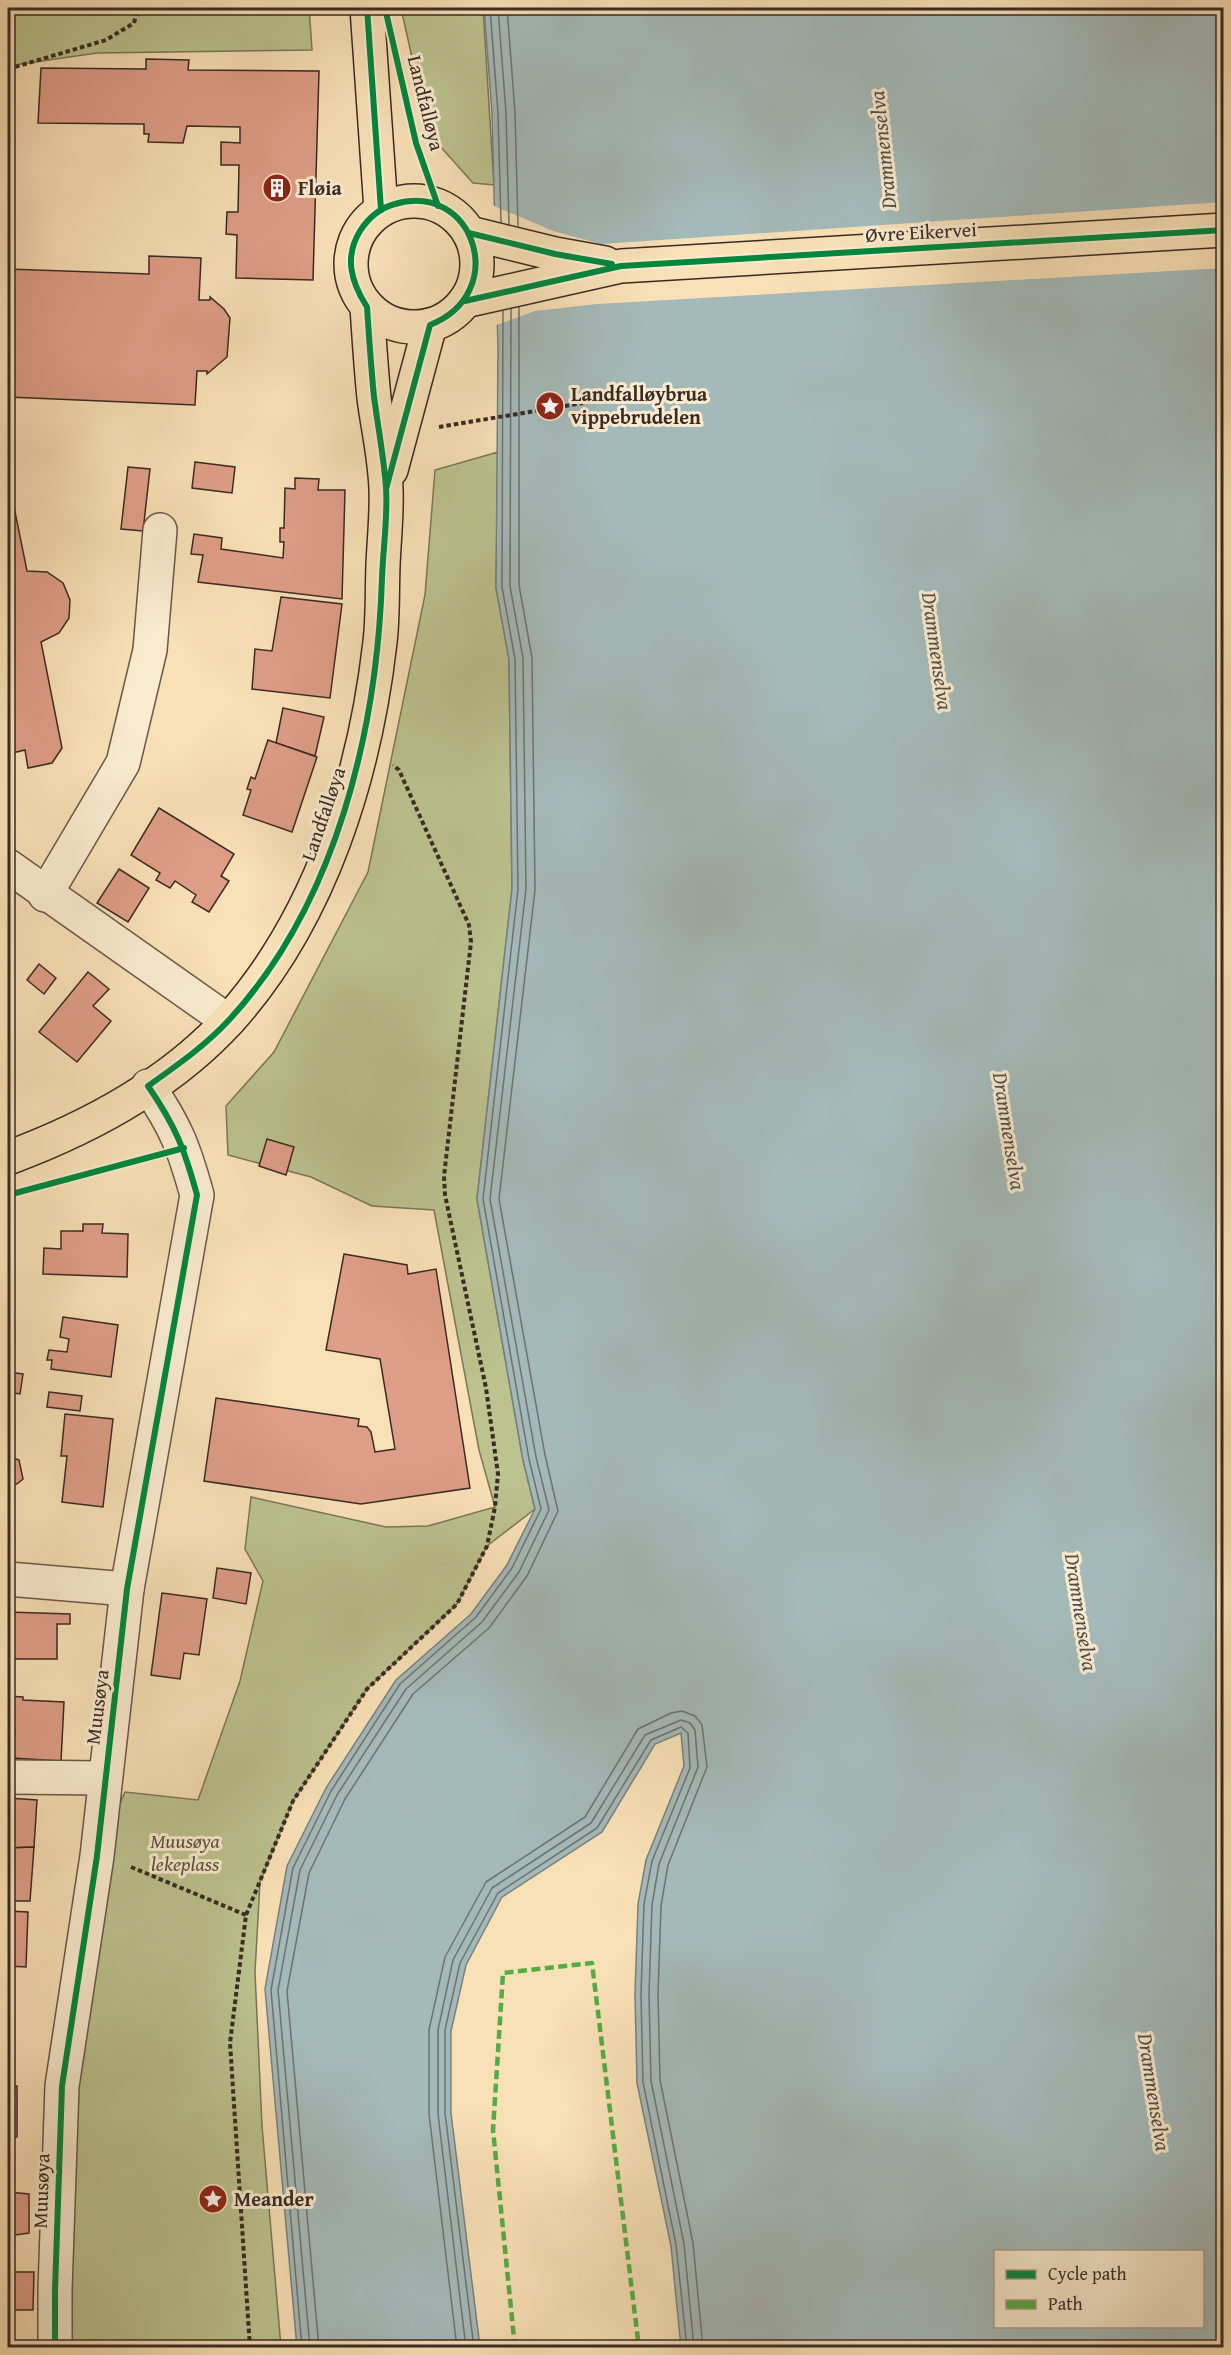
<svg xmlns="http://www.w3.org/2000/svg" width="1231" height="2355" viewBox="0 0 1231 2355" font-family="'Gentium Book Plus',serif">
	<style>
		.green { fill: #bcc38f; stroke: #7a765a; stroke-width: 1.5 }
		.water { fill: #a4baba; stroke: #79807e; stroke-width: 1.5; fill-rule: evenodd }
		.pier { fill: #f9e1b7 }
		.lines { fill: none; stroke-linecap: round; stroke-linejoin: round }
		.shore { stroke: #6e7270; stroke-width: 1.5 }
		.building { fill: #df9e87; stroke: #392a25; stroke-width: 1.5 }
		.minor-casing { stroke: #69584a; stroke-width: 36 }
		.major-casing { stroke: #392a25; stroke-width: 36 }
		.path { stroke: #392a25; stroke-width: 4; stroke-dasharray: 4.5 3; stroke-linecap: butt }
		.minor { stroke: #fbecd0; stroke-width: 33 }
		.major { stroke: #f9e1b7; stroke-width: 33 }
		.quiet { stroke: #55ab44; stroke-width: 4.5; stroke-dasharray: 9 4.5; stroke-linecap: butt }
		.cycleway-casing { stroke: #fbecd0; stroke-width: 10 }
		.cycleway { stroke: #00873e; stroke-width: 6 }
		.labels { text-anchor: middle; stroke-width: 6; stroke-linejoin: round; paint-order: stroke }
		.street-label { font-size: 20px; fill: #392a25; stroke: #fbecd0 }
		.poi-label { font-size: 20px; font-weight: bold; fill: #392a25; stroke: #fbecd0; text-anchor: start }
		.park-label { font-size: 20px; font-style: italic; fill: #5a5040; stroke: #fbecd0 }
		.water-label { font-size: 21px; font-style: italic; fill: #544e4a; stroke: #fbecd0 }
	</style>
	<rect width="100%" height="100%" fill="#f9e1b7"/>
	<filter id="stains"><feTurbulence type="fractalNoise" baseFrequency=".00333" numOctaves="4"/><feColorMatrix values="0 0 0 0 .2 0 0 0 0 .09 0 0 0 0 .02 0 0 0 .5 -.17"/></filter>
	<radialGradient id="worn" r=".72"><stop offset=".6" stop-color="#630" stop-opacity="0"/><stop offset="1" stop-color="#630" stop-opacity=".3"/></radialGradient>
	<g class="green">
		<path d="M8 8H309L312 50 97 53 8 66Z"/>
		<path d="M401 8H483L494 185 473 183 429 134Z"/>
		<path d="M498 452 496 588 509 659 512 889 477 1199 523 1460 535 1509 487 1546 457 1604 367 1689 293 1801 260 1882 255 1972 262 2126 281 2347 55 2348 97 1856 125 1792 198 1800 240 1681 263 1581 245 1549 251 1497 386 1527 428 1526 495 1507 479 1450 434 1210 372 1206 311 1177 228 1155 226 1106 274 1052 368 872 425 595 435 470Z"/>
	</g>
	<path class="water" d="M484 8H1223V2347H681L671 2246 637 2083 635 1994 638 1904 646 1860 684 1766 681 1733 655 1744 602 1832 502 1897 466 1965 451 2031V2113L480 2347 297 2348 265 1989 287 1866 326 1788 396 1680 471 1614 507 1565 535 1509 523 1460 477 1199 512 889 509 659 496 588 498 348 492 113ZM996 2252H1202V2326H996Z"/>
	<path class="pier" d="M1223 202V268L597 304 535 311 494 326 492 205 553 231 601 244Z"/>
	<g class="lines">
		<g class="shore">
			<path d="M490 8 498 113 501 222"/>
			<path d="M498 8 506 113 509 224"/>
			<path d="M507 8 515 112 518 226"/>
			<path d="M302 2348 271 1990 293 1868 331 1791 400 1684 476 1617 512 1568 541 1509 529 1459 483 1199 518 889 515 659 502 587 503 311"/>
			<path d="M310 2348 278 1990 300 1870 337 1795 406 1689 482 1622 519 1572 549 1510 536 1457 490 1199 526 889 523 658 510 586 511 309"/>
			<path d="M319 2348 287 1991 309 1873 345 1799 413 1694 489 1628 527 1576 558 1511 545 1455 499 1199 535 890 532 658 519 585V307"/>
			<path d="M457 2348 429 2114V2030L445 1957 486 1882 585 1817 638 1729 671 1713 682 1711 695 1716 702 1725 707 1767 668 1865 661 1906 658 1994 660 2080 693 2243 703 2348"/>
			<path d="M466 2348 438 2114V2030L453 1960 492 1888 591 1823 645 1735 681 1720 690 1723 695 1730 698 1767 659 1864 652 1905 649 1994 651 2081 684 2244 694 2348"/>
			<path d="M474 2348 445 2113V2030L460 1963 498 1893 597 1828 651 1740 681 1727 688 1733 690 1768 652 1861 644 1904 641 1994 643 2082 676 2245 687 2348"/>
		</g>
	</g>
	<g class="building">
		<path d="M146 59 189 60 188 70 319 71 313 280 236 278 237 235 226 234 227 212H238L239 165H221V142L240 143V127L187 126 183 143 148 142 149 134H144V124L38 123 41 68 146 69Z"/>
		<path d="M8 86H11L8 174Z"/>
		<path d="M149 256 201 258 199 300H210V297L224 309 230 318 227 357 207 374V371H197L195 405 8 397V269L149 274Z"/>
		<path d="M195 462 235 467 232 493 192 488Z"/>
		<path d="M128 467 150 469 143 531 121 529Z"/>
		<path d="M8 477 27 571 47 572 63 583 70 600 69 618 59 633 41 642 62 748 52 763 28 768 25 750 8 754Z"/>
		<path d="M295 478 319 479 318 490H345L342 599 198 582 203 555 191 554 194 534 222 538 221 549 283 558 284 542H280V528H284L285 488 295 489Z"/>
		<path d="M281 597 342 604 330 698 252 689 255 649 272 651Z"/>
		<path d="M283 708 324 717 315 756 276 743Z"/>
		<path d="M268 740 317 757 292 832 243 815 251 790 247 789 251 777 255 779Z"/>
		<path d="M159 808 234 854 221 876 229 881 209 912 192 902 196 895 175 881 170 888 156 880 160 873 131 855Z"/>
		<path d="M119 869 149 888 128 922 97 903Z"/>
		<path d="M39 964 56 978 44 994 27 980Z"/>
		<path d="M88 972 109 989 93 1006 111 1021 77 1062 39 1032Z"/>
		<path d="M267 1139 294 1147 286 1175 259 1166Z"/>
		<path d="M83 1224H103L102 1233 128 1234 127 1277 43 1274 44 1248 61 1249V1231H83Z"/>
		<path d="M344 1254 407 1265 408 1274 436 1269 470 1488 361 1504 204 1481 216 1398 359 1419 358 1426 367 1427 371 1432 375 1452 395 1449 380 1359 326 1350Z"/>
		<path d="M63 1317 118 1325 111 1377 51 1369 52 1360H47L49 1350 67 1352 69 1339 60 1337Z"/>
		<path d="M8 1372 23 1374 20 1394 8 1392Z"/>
		<path d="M49 1392 82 1396 80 1411 47 1407Z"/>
		<path d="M65 1414 113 1419 103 1507 62 1502 67 1456H61Z"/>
		<path d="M8 1456 19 1460 23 1479 17 1484 9 1483 8 1501Z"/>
		<path d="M217 1568 251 1573 246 1604 213 1598Z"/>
		<path d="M162 1593 207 1599 199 1655 184 1653 180 1679 151 1675Z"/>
		<path d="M8 1612 70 1614V1624H57V1659H8Z"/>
		<path d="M8 1696 23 1697V1700L64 1702 61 1761 13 1758 15 1730H8Z"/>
		<path d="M8 1798 37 1800 34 1847 8 1848Z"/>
		<path d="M34 1847 30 1901H8V1848Z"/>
		<path d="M8 1911 28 1912 26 1967 8 1966Z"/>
		<rect x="8" y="2086" width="9" height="51"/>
		<path d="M8 2192 29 2194V2233L8 2236Z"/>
		<path d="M8 2272H34L33 2310H8Z"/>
	</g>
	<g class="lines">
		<g class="minor-casing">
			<g id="minor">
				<path d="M8 866 228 1021"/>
				<path d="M45 895 123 763 150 650 160 530"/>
				<path d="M8 1579 127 1589"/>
				<path d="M8 1777 105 1778"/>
				<path d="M55 2348V2290L62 2086 97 1856 127 1589 197 1195C184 1148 176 1127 148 1086"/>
			</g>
		</g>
		<g class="major-casing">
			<g id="major">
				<path d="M367 8 381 210"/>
				<circle cx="414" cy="264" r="63"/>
				<path d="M469 233 555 254 605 263"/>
				<path d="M465 301 621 266 1224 230"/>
				<path d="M391 470 430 325"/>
				<path d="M8 1158C89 1128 171 1084 230 1019 321 917 365 775 380 642 383 617 382 591 383 565 384 540 387 514 386 489 385 459 378 428 374 398 371 368 369 337 367 307"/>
			</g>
		</g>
		<g class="path">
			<path d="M8 69 106 40 134 23 138 8"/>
			<path d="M439 427 583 403"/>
			<path d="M131 1867 246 1915"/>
			<path d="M250 2348 230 2043 246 1915 293 1801 367 1689 457 1604 487 1546 495 1507 498 1474 486 1388 445 1195 444 1176 471 942 469 925 399 770 393 765"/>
		</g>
		<use href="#minor" class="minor"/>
		<use href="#major" class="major"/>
		<path class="quiet" d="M515 2348 493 2130 503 1973 592 1963 639 2348"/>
		<g class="cycleway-casing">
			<g id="cycleway">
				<path d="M367 8 381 210"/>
				<path d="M385 8 416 143 438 206"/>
				<path d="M469 233 555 254 612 264"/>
				<path d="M465 301 621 266 1224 230"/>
				<path d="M8 1195 184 1148"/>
				<path d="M55 2348V2290L62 2086 97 1856 127 1589 197 1195C184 1148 176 1127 148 1086 176 1066 205 1046 229 1020 336 904 377 731 382 578 383 549 388 517 386 488 384 458 378 427 374 397 371 367 369 337 367 307 351 282 344 257 360 231 369 217 380 208 395 204 474 181 511 293 430 325L386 489"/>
			</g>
		</g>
		<use href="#cycleway" class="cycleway"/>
	</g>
	<defs>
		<g id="building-disc" transform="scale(1.5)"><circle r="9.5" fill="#8f2418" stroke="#fbecd0"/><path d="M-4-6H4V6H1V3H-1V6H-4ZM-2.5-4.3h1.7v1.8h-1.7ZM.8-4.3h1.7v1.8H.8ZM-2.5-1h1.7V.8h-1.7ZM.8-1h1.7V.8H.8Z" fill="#fff"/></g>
		<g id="sight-disc" transform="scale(1.5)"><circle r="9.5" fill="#8f2418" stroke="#fbecd0"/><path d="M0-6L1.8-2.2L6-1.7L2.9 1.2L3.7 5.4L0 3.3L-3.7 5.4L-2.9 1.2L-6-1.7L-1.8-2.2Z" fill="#fff"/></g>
	</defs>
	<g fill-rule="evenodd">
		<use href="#building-disc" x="277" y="188"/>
		<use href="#sight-disc" x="550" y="406"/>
		<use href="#sight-disc" x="213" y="2199"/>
	</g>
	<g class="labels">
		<g class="street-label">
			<text transform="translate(426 103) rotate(76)" y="7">Landfalløya</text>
			<text transform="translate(921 232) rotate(-3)" y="7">Øvre Eikervei</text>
			<text transform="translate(323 814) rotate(-71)" y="7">Landfalløya</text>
			<text transform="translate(97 1707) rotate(-83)" y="7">Muusøya</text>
			<text transform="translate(41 2191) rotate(-88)" y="7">Muusøya</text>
		</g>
		<g class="poi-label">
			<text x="298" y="195">Fløia</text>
			<text x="571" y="401">Landfalløybrua<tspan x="571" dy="23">vippebrudelen</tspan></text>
			<text x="234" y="2206">Meander</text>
		</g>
		<g class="park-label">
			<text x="185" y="1848">Muusøya<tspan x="185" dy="23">lekeplass</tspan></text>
		</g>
		<g class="water-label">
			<text transform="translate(883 150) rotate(-96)" y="7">Drammenselva</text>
			<text transform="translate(937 651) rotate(82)" y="7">Drammenselva</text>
			<text transform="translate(1009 1131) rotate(81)" y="7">Drammenselva</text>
			<text transform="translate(1081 1612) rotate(81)" y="7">Drammenselva</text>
			<text transform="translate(1154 2092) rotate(81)" y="7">Drammenselva</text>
		</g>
	</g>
	<rect width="1231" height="2355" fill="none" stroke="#f9e1b7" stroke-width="30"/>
	<rect x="9" y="9" width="1213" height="2337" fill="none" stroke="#392a25" stroke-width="3"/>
	<rect x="15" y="15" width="1201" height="2325" fill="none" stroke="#392a25" stroke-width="1.5"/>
	<rect x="994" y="2250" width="210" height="78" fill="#fbecd0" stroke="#ad9e8c" stroke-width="1.5"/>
	<rect x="1006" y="2270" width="30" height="9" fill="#00873e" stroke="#ad9e8c" stroke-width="1.5"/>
	<text x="1048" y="2280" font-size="18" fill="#392a25">Cycle path</text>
	<rect x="1006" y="2300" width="30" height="9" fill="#55ab44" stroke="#ad9e8c" stroke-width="1.5"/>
	<text x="1048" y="2310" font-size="18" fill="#392a25">Path</text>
	<rect width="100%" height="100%" filter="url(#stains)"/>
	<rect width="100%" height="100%" fill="url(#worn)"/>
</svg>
